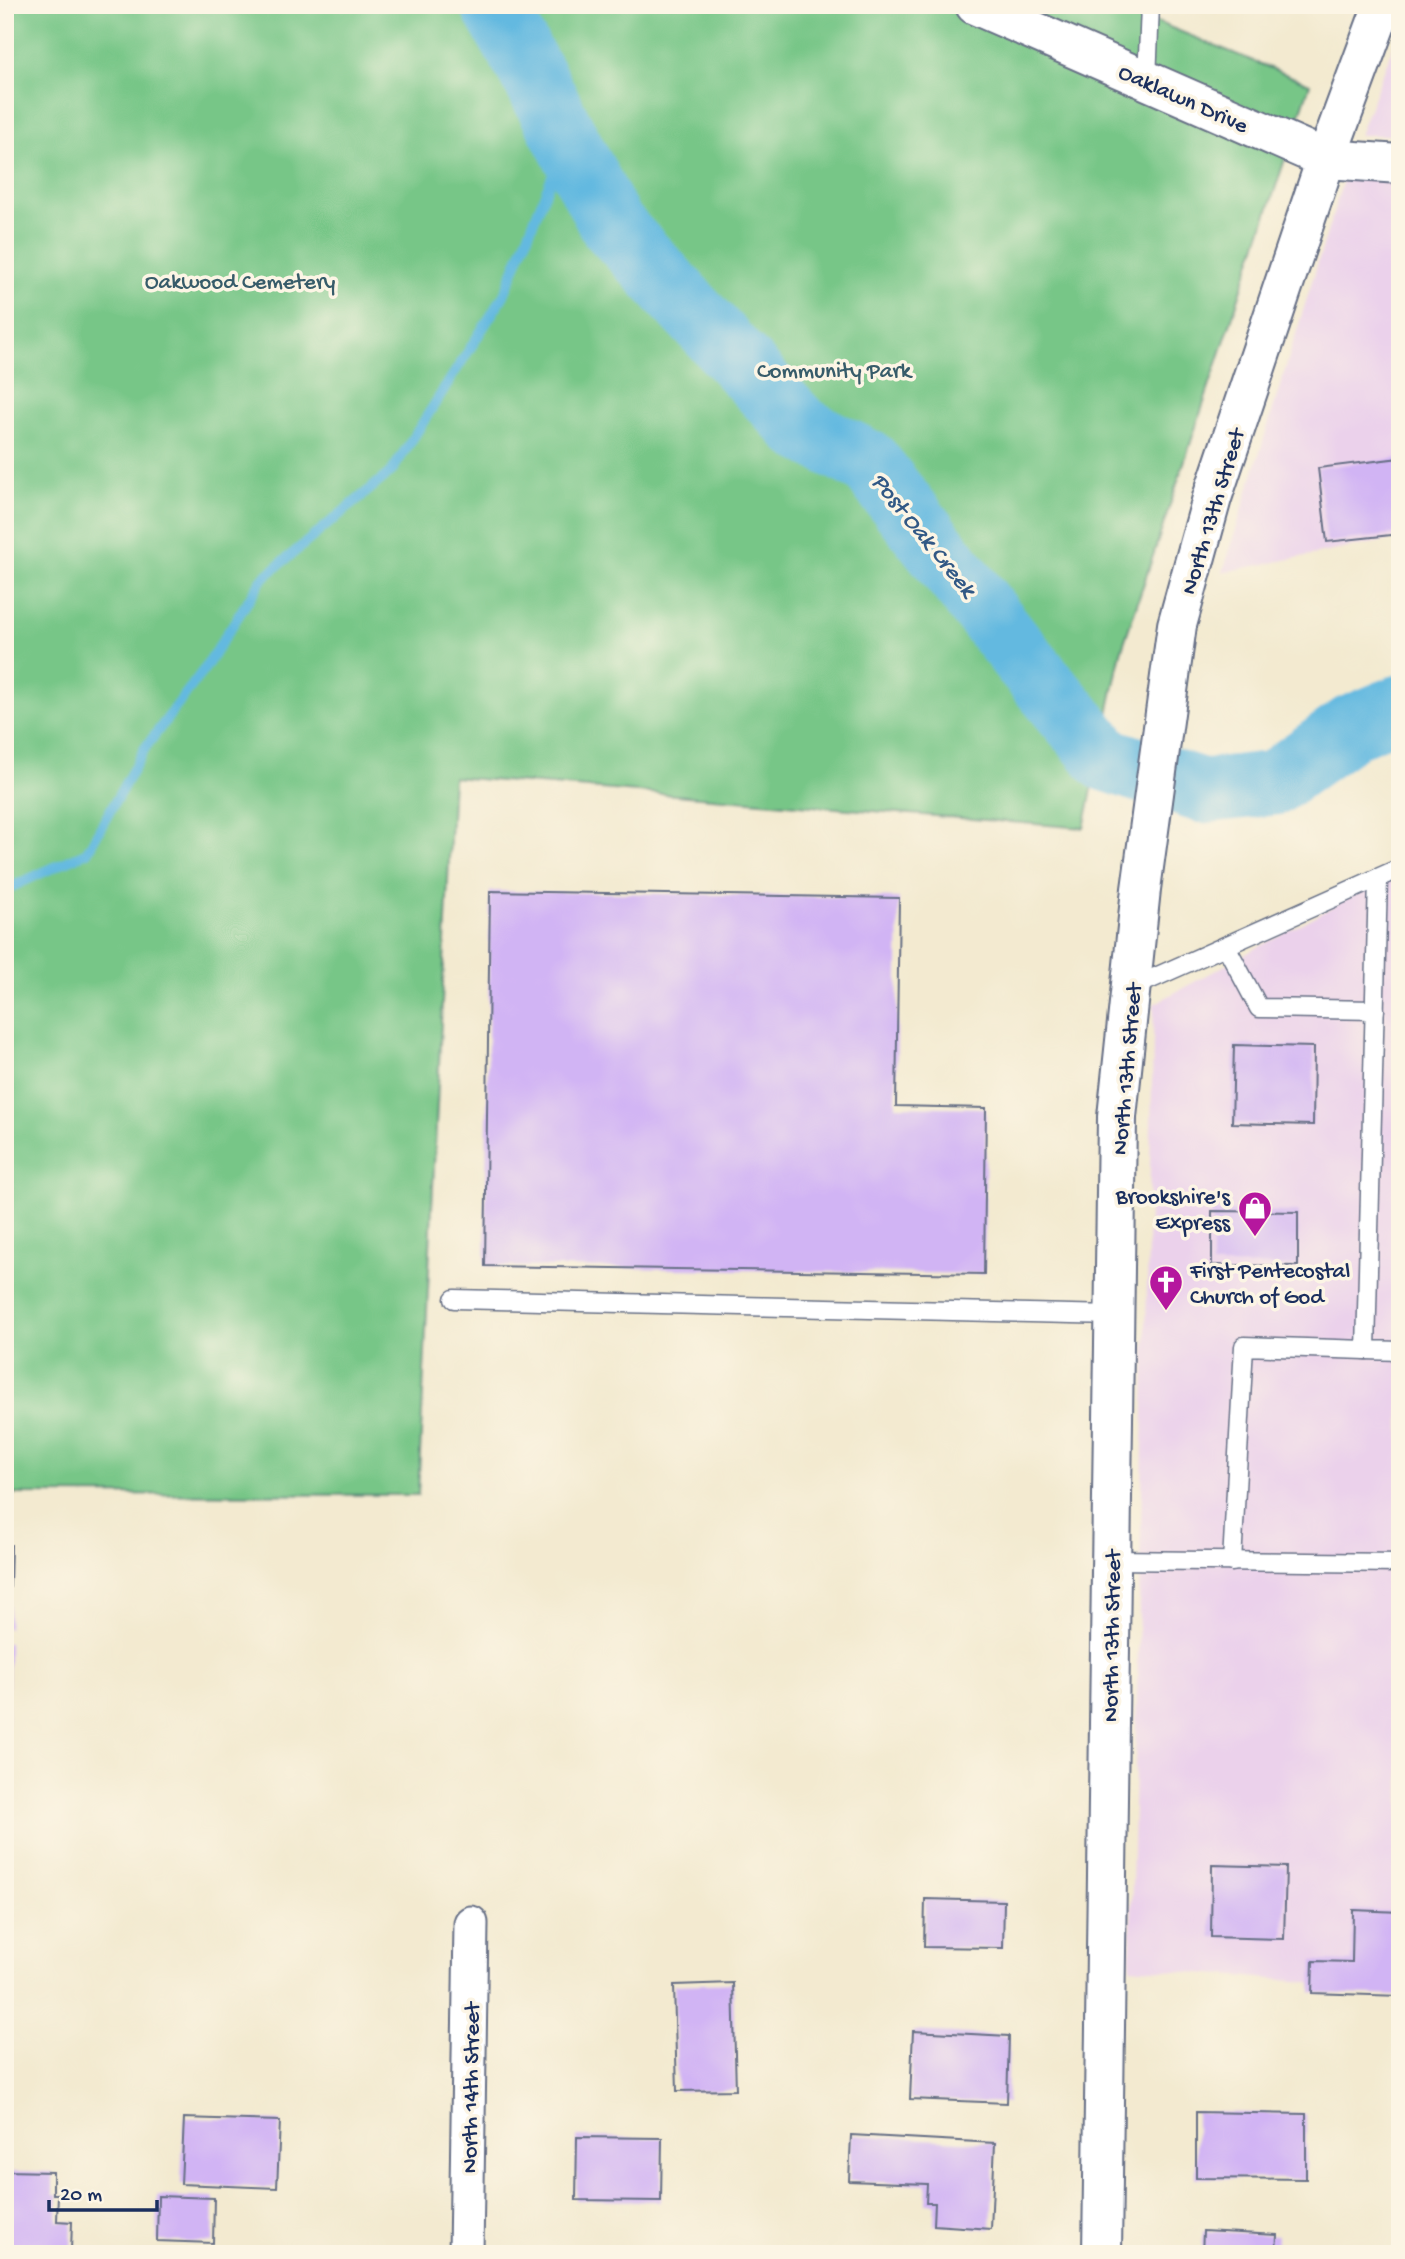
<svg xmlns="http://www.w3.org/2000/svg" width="1405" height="2259" viewBox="0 0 1405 2259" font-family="'Gochi Hand',sans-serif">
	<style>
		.built { fill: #ebd1eb }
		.green { fill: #77c687; stroke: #497a72; stroke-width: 2 }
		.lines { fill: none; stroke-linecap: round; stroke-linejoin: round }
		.stream { stroke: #63b9e0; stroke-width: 10 }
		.river { stroke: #63b9e0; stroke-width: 65 }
		.building { fill: #d1b4f4 }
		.service-casing { stroke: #677086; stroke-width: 21 }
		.minor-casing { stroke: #677086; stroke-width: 37 }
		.tertiary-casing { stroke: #677086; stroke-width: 42 }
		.service { stroke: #fff; stroke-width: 18 }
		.minor { stroke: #fff; stroke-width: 33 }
		.tertiary { stroke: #fff; stroke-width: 38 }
		.labels { text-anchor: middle; stroke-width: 7; stroke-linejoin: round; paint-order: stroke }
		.street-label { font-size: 23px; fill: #1b2f5e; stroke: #fcf5e5 }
		.park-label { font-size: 23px; fill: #375c6a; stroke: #fcf5e5 }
		.poi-label { font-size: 23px; fill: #1b2f5e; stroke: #fcf5e5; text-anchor: end }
		.water-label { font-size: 24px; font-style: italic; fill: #315885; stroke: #fcf5e5 }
	</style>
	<rect width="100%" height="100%" fill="#fcf5e5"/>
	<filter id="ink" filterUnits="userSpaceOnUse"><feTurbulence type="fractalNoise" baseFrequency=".0143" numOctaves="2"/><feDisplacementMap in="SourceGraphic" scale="14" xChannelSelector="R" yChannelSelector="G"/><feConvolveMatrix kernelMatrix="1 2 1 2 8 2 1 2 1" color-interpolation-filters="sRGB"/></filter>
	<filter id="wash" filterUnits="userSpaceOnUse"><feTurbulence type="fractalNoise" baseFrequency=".00686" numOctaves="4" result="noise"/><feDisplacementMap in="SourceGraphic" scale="28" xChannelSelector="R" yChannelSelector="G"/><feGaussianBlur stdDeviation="1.57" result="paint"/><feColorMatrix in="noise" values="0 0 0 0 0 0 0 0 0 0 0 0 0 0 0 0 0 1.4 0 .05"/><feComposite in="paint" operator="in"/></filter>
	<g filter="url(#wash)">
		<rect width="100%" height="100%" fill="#f3ead0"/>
		<g class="built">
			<path d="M1400 29V135H1359Z"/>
			<path d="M1345 174 1400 175V538L1223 572Z"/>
			<path d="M1400 870V1990L1130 1967 1154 1004Z"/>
		</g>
		<path class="green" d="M5 5H1115L1310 84 1121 652 1084 828 453 777 418 1495 5 1494Z"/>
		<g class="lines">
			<path class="stream" d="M5 890 87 852 145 748 205 668 262 579 392 471 504 295 567 139"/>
			<path class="river" d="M493 5 533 75 611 224 801 428 869 463 1026 663 1106 759 1203 791 1274 783 1352 727 1400 707"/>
		</g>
		<g id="blocks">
			<g class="building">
				<path d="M1400 458V534L1327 542 1318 468Z"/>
				<path d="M490 891 899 898 896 1106 986 1108 984 1274 485 1266Z"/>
				<path d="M1234 1045 1314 1047 1313 1125 1232 1123Z"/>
				<path d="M1212 1211 1298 1212V1266L1212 1265Z"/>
				<path d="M5 1545H11L9 1628H5Z"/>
				<path d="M5 1643H9L8 1724H5Z"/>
				<path d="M1212 1865 1286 1867 1284 1939 1211 1937Z"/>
				<path d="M925 1899 1004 1901 1003 1948 924 1947Z"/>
				<path d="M1353 1910 1400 1912V1996L1312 1993 1313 1961 1352 1962Z"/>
				<path d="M733 1983 736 2090 677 2091 674 1985Z"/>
				<path d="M913 2031 1009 2036 1007 2103 910 2099Z"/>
				<path d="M1196 2112 1306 2114V2179L1196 2178Z"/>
				<path d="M184 2118 280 2121 277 2188 181 2184Z"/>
				<path d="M851 2135 995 2143 991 2229 934 2225 935 2203H926L927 2184 849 2181Z"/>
				<path d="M577 2137 662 2138 661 2201 576 2200Z"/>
				<path d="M5 2171 53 2172V2194H58L57 2221 72 2222 71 2251 5 2250Z"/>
				<path d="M158 2196 214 2198 213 2243 157 2241Z"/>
				<path d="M1203 2231 1277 2235 1276 2254H1202Z"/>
			</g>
		</g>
	</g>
	<g filter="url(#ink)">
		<use href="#blocks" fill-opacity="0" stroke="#677086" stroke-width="2"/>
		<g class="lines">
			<g class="service-casing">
				<g id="service">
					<path d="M1147 81 1150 5"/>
					<path d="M1378 878 1366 1350 1400 1351"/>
					<path d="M1226 946 1259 1008 1375 1010"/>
					<path d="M1131 988 1400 868"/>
					<path d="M454 1299 1114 1315"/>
					<path d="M1111 1560 1400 1563"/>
					<path d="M1232 1562 1244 1346 1366 1350"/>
				</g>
			</g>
			<g class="minor-casing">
				<path id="minor" d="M466 2254 471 1923"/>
			</g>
			<g class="tertiary-casing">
				<g id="tertiary">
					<path d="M975 5 1326 159 1400 164"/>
					<path d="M1102 2254 1117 1117 1141 889 1177 625 1212 498 1326 159 1383 5"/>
				</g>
			</g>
			<use href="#service" class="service"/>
			<use href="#minor" class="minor"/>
			<use href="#tertiary" class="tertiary"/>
		</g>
	</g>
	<defs>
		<g id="shop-pin" transform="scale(1.75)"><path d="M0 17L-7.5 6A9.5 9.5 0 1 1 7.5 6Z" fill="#b5179e" stroke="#fcf5e5"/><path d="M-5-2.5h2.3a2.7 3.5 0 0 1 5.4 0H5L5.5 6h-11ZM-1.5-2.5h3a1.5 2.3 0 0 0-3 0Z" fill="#fff"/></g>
		<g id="church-pin" transform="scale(1.75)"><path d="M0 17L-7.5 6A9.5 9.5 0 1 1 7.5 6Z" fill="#b5179e" stroke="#fcf5e5"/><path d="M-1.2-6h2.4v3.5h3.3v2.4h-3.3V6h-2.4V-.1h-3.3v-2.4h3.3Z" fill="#fff"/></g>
	</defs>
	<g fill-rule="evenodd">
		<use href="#shop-pin" x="1255" y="1208"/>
		<use href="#church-pin" x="1166" y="1282"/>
	</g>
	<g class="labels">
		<g class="street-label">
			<text transform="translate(1184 97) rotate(24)" y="8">Oaklawn Drive</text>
			<text transform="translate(1211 511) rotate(-73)" y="8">North 13th Street</text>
			<text transform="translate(1125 1069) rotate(-85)" y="8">North 13th Street</text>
			<text transform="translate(1110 1636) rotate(-89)" y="8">North 13th Street</text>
			<text transform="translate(469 2088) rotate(-89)" y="8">North 14th Street</text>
		</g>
		<g class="park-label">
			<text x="240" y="288">Oakwood Cemetery</text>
			<text x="834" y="377">Community Park</text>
		</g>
		<g class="poi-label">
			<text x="1230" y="1203">Brookshire's<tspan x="1230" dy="26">Express</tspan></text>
			<text x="1190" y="1277" text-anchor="start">First Pentecostal<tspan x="1190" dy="26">Church of God</tspan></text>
		</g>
		<g class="water-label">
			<text transform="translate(925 534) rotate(51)" y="8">Post Oak Creek</text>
		</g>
	</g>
	<rect width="1405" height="2259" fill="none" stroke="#fcf5e5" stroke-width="28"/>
	<path d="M49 2200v10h108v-10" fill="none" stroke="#1b2f5e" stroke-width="3.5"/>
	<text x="60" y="2200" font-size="21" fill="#1b2f5e" stroke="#fcf5e5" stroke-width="5" paint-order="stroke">20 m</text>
</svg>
